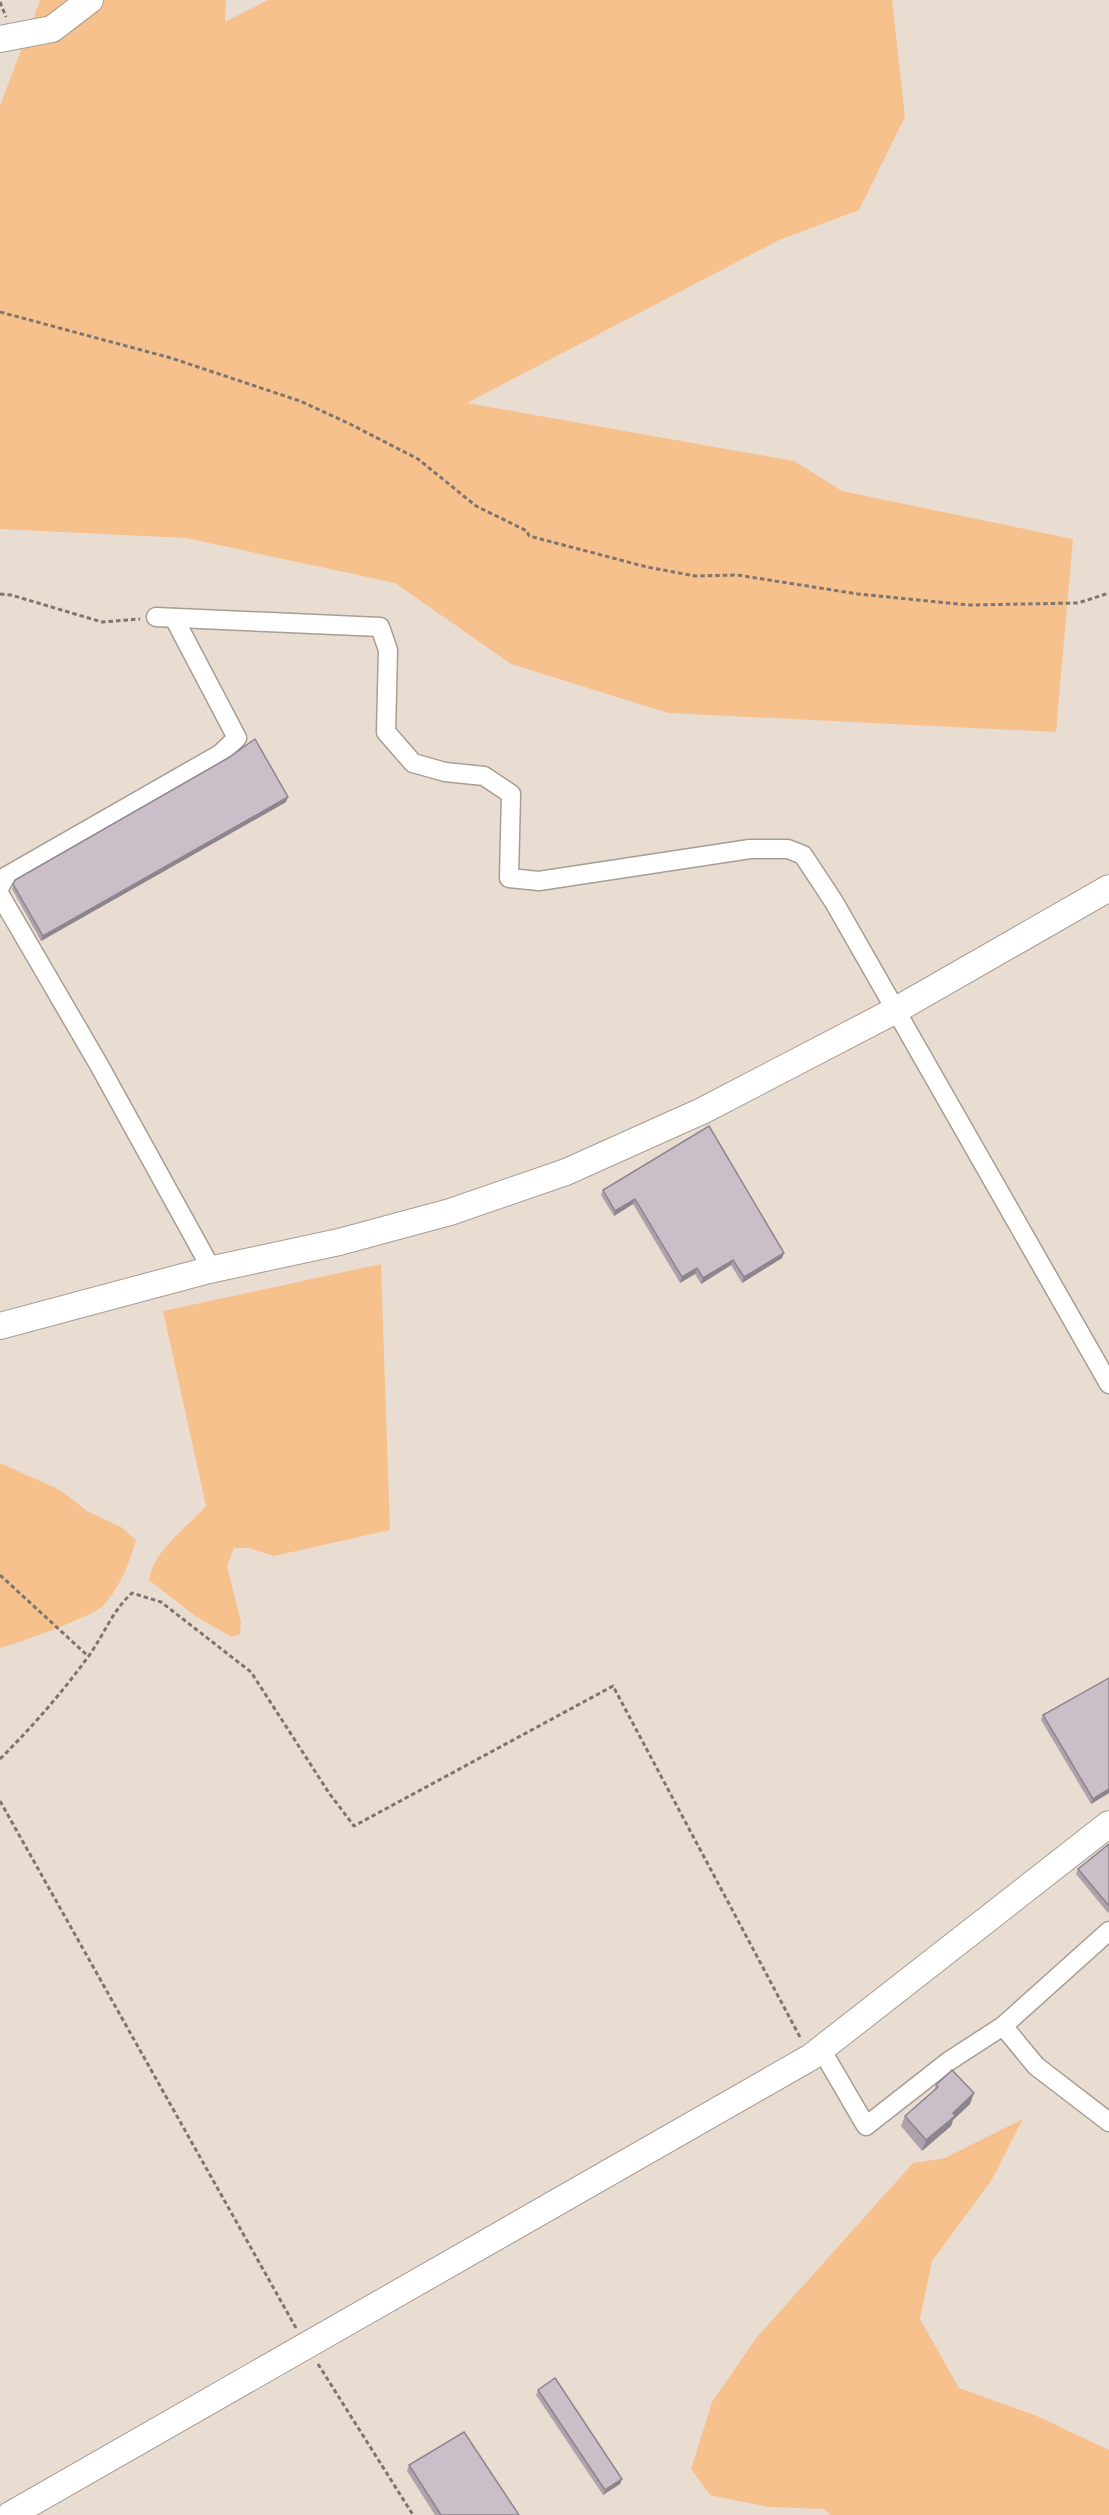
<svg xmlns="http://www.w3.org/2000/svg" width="1109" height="2515" viewBox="0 0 1109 2515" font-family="Raleway,sans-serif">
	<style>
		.green { fill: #f7c18e }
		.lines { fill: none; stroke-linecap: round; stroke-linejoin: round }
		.street-casing { stroke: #a89d93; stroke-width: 21 }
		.secondary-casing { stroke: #a89d93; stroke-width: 28 }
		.path { stroke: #7e766e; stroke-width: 3; stroke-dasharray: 4.5 3; stroke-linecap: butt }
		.street { stroke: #fff; stroke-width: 18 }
		.secondary { stroke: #fff; stroke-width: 26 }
		.wall { fill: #aea3ad }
		.shaded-wall { fill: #8d858d }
		.building { fill: #cabec9; stroke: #8d858d; stroke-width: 1.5 }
	</style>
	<rect width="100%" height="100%" fill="#e9ddd2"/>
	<g class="green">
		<path d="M40 0H226L225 22 268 0H892L905 117 859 210 779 240 467 403 794 461 842 491 1073 539 1056 732 668 713 511 664 395 583 186 538 0 529V106Z"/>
		<path d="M381 1264 390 1530 274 1556 249 1548H234L227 1566 241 1622 240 1634 232 1637 195 1616 149 1580C154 1549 186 1529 206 1506L163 1311Z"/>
		<path d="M0 1463 60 1490 87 1511 121 1527 136 1540C130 1562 119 1589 103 1606 93 1616 17 1644 0 1648Z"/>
		<path d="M1023 2119 991 2181 932 2261 920 2319 959 2388 1037 2416 1109 2450V2515H831L824 2509 768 2507 710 2495 691 2469 712 2402 757 2337 913 2163 945 2158Z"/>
	</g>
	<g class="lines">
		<g class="street-casing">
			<g id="street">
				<path d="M156 617 380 627 388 650 386 732 413 763 445 772 484 776 511 794 509 878 539 881 750 849H788L803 855 834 902 1109 1384"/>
				<path d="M0 887 5 877 220 754 237 738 174 618"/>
				<path d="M0 895 99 1065 212 1270"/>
				<path d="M1109 1931 1003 2026 1036 2066 1109 2122"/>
				<path d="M821 2049 866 2126 949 2061 1003 2026"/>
			</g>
		</g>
		<g class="secondary-casing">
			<g id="secondary">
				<path d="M0 39 52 29 90 0"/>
				<path d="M0 1326 209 1270 339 1242 450 1212 566 1172 702 1111 896 1010 1109 888"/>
				<path d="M10 2515 811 2057 1109 1824"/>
			</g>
		</g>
		<g class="path">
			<path d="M0 2 6 17"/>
			<path d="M0 312 171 358 300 401 350 424 418 459 476 506 527 531 529 536 647 567 695 576 737 575 858 594 969 605 1078 603 1109 593"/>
			<path d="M0 594 11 595 102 622 140 619"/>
			<path d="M0 1575 88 1656"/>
			<path d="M0 1759C32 1727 61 1694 88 1657 104 1635 112 1611 132 1593L161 1602 251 1672 329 1793 354 1826 613 1686 801 2039"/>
			<path d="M0 1801 296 2328"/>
			<path d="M318 2364 413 2515"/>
		</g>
		<use href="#street" class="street"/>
		<use href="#secondary" class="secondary"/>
	</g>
	<g class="wall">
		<path d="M286 802 41 941 12 889 15 880Z"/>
		<path d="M709 1126 782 1258 742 1283 731 1265 701 1284 695 1274 680 1283 633 1204 614 1216 601 1195 603 1190Z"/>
		<path d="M1043 1715 1109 1793 1091 1804 1041 1720Z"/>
		<path d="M1109 1844V1912L1108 1913 1076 1874 1078 1869Z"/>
		<path d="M936 2085 970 2104 953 2120 951 2126 922 2151 901 2126 905 2116 934 2091Z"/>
		<path d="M538 2390 620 2484 603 2495 536 2395Z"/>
		<path d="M409 2465 519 2515H435L407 2471Z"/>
	</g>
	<g class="shaded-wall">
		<path d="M288 797 286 802 41 941 43 936Z"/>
		<path d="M635 1199 633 1204 614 1216 615 1211Z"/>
		<path d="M784 1253 782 1258 742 1283 744 1277Z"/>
		<path d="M733 1260 731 1265 701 1284 703 1278Z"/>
		<path d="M697 1268 695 1274 680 1283 682 1277Z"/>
		<path d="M1109 1789V1793L1091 1804 1093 1799Z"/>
		<path d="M974 2093 970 2104 953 2120 951 2126 922 2151 926 2140Z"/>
		<path d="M622 2479 620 2484 603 2495 605 2490Z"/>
	</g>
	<g class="building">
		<path d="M255 739 288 797 43 936 13 884 15 880 228 758Z"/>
		<path d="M709 1126 784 1253 744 1277 733 1260 703 1278 697 1268 682 1277 635 1199 615 1211 603 1190Z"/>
		<path d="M1109 1678V1789L1093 1799 1043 1715Z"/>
		<path d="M1109 1844V1906L1078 1869Z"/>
		<path d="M952 2070 974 2093 953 2113 955 2116 926 2140 905 2116 938 2087 936 2085Z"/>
		<path d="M555 2378 622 2479 605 2490 538 2390Z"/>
		<path d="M464 2432 519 2515H441L409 2465Z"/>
	</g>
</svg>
